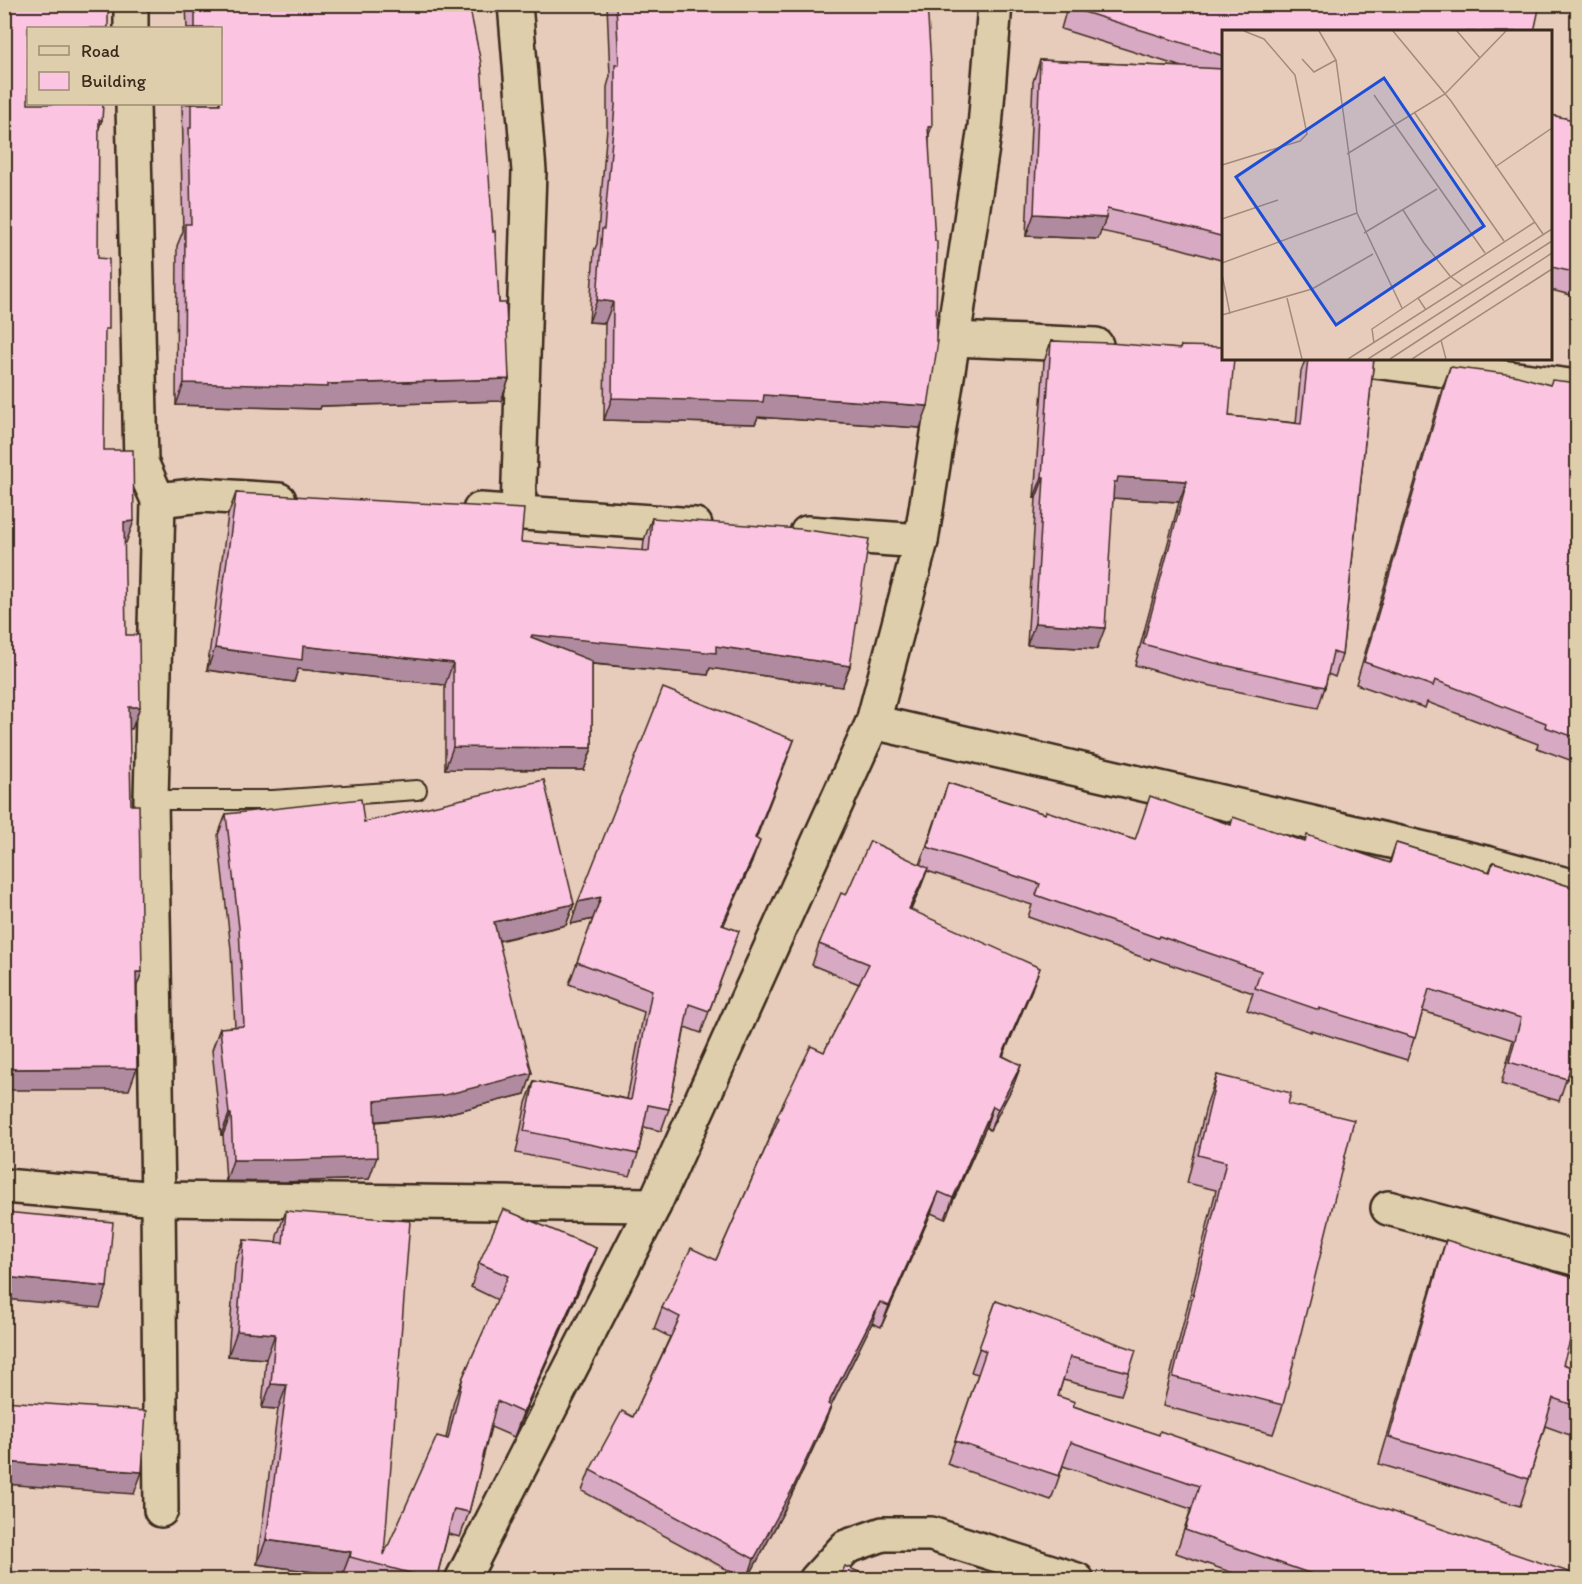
<svg xmlns="http://www.w3.org/2000/svg" width="1582" height="1584" viewBox="0 0 1582 1584" font-family="Itim,sans-serif">
	<style>
		.lines { fill: none; stroke-linecap: round; stroke-linejoin: round }
		.service-casing { stroke: #3b2a1e; stroke-width: 22 }
		.minor-casing { stroke: #3b2a1e; stroke-width: 38 }
		.service { stroke: #dfceab; stroke-width: 18 }
		.minor { stroke: #dfceab; stroke-width: 33 }
		.wall { fill: #d8a9c2; stroke: #3b2a1e; stroke-width: 1.5 }
		.shaded-wall { fill: #b08a9e; stroke: #3b2a1e; stroke-width: 1.5 }
		.building { fill: #fbc5e1; stroke: #3b2a1e; stroke-width: 1.5 }
		.inset-road { fill: none; stroke: #a28b7c; stroke-width: 1.5 }
		.view { fill: #1d4ed8; fill-opacity: 0.15; stroke: #1d4ed8; stroke-width: 3 }
		.inset-edge { fill: none; stroke: #3b2a1e; stroke-width: 3 }
	</style>
	<rect width="100%" height="100%" fill="#e7cbbb"/>
	<filter id="ink" filterUnits="userSpaceOnUse"><feTurbulence type="fractalNoise" baseFrequency=".0167" numOctaves="2"/><feDisplacementMap in="SourceGraphic" scale="12" xChannelSelector="R" yChannelSelector="G"/><feConvolveMatrix kernelMatrix="1 2 1 2 8 2 1 2 1" color-interpolation-filters="sRGB"/></filter>
	<g filter="url(#ink)">
		<g class="lines">
			<g class="service-casing">
				<path id="service" d="M151 800H273L417 790"/>
			</g>
			<g class="minor-casing">
				<g id="minor">
					<path d="M131 4V28"/>
					<path d="M515 4 529 171 518 512"/>
					<path d="M133 104 141 462 158 500 151 800 158 1199 161 1510"/>
					<path d="M953 339 1096 345"/>
					<path d="M1351 358 1578 387"/>
					<path d="M158 500 202 495 279 500"/>
					<path d="M480 510 695 525"/>
					<path d="M807 533 921 541"/>
					<path d="M873 722 1486 863 1578 888"/>
					<path d="M4 1186 158 1199 654 1205"/>
					<path d="M1388 1208 1578 1259"/>
					<path d="M462 1580 654 1205 873 722 921 541 953 339 985 127 995 4"/>
					<path d="M816 1580 846 1547 883 1534H931L1077 1580"/>
				</g>
			</g>
			<use href="#service" class="service"/>
			<use href="#minor" class="minor"/>
		</g>
		<g class="wall">
			<path d="M186 4H469L493 232 499 303 509 379 501 401 321 406 320 409 176 405 177 246 183 231 181 150 183 143 182 104H220V28H187Z"/>
			<path d="M607 4H927L929 136 920 428 758 417 755 424 604 420 605 323 589 322 594 251 597 244 607 128V87L610 76Z"/>
			<path d="M1068 4H1540L1224 32V261L1175 247 1101 231 1098 239 1026 236 1033 82 1040 60 1182 67 1061 29Z"/>
			<path d="M1551 115 1578 121V278L1571 295 1551 290Z"/>
			<path d="M1051 341 1180 349 1181 346 1229 416 1296 423 1301 371 1306 358H1374L1342 655 1335 677 1328 674 1325 687 1318 708 1202 684 1135 665 1179 502 1113 498 1097 649 1027 645 1036 498H1034L1044 362Z"/>
			<path d="M1450 367 1550 385 1578 383V763L1537 748 1538 744 1427 702 1425 708 1356 684 1442 389Z"/>
			<path d="M236 493 521 542 643 551 644 540 652 518 850 666 842 687 710 668 708 675 592 664V748L584 770 445 769V685L298 669 294 682 207 670 228 515Z"/>
			<path d="M794 740 756 839 752 862 723 926 739 931 701 1033 685 1027 669 1109 661 1131 644 1127 638 1154 630 1176 516 1153 526 1103 534 1081 627 1099 644 1012 569 984 593 919 571 924 578 902Z"/>
			<path d="M948 783 1045 814 1135 840 1231 825 1389 863 1396 843 1489 872 1493 862 1578 889V1077L1568 1074 1559 1101 1501 1084 1513 1040 1423 1011 1407 1060 1311 1030V1032L1247 1010 1253 993 1151 958 1150 960 1028 917 1032 905 927 871 920 889 911 910 1032 989 1003 1056 1021 1065 1013 1086 990 1130 986 1127 945 1219 931 1213 881 1327 872 1323 831 1406 823 1427 785 1509 747 1580H746L582 1491 590 1470 633 1417 670 1337 654 1329 662 1308 716 1260 770 1138H769L777 1116 824 1052 859 984 812 965 819 944 846 895 920 865Z"/>
			<path d="M226 814 364 822 574 904 566 925 499 941 525 1094 438 1116 376 1122 369 1179 284 1182 226 1181 223 1135H221L212 1050 220 1028 235 1027 231 949 218 835Z"/>
			<path d="M1217 1075 1288 1104 1283 1405 1273 1434 1163 1406 1216 1190 1187 1183 1207 1103Z"/>
			<path d="M286 1211 384 1555 446 1438 454 1401 463 1377 498 1300 471 1287 479 1263 596 1248 587 1272 514 1437 491 1427 469 1512 460 1537 448 1534 436 1580H341L342 1576 257 1564 278 1409 262 1408 266 1359 228 1356 235 1264 244 1240 276 1243 277 1236Z"/>
			<path d="M1446 1240 1563 1364 1578 1370V1438L1545 1426 1529 1479 1520 1506 1379 1464 1437 1267Z"/>
			<path d="M996 1301 1129 1372 1121 1395 1063 1380 1058 1396 1073 1406 1578 1580H1253L1176 1553 1191 1509 1063 1466 1051 1500 947 1464 978 1374 971 1372Z"/>
		</g>
		<g class="shaded-wall">
			<path d="M99 120H102L94 142Z"/>
			<path d="M932 126 924 148 928 127Z"/>
			<path d="M1034 214 1106 218 1098 239 1026 236Z"/>
			<path d="M597 300 613 302 605 323 589 322Z"/>
			<path d="M509 379 501 401 321 406 320 409 176 405 184 383 328 384Z"/>
			<path d="M764 395 928 406 920 428 758 417 755 424 604 420 612 398Z"/>
			<path d="M1042 477H1044L1036 498H1034Z"/>
			<path d="M1118 477 1187 481 1179 502 1112 498 1114 482Z"/>
			<path d="M134 521 126 543H116L124 522Z"/>
			<path d="M1035 623 1105 628 1097 649 1027 645Z"/>
			<path d="M532 635 716 646 850 666 842 687 710 668 708 675 524 657Z"/>
			<path d="M303 646 453 663 445 685 298 669 294 682 207 670 215 648Z"/>
			<path d="M129 707H140L132 729H121Z"/>
			<path d="M794 740 786 762 747 860 755 838Z"/>
			<path d="M453 747 592 748 584 770 445 769Z"/>
			<path d="M760 841 752 862 714 947 722 925Z"/>
			<path d="M928 868 920 889 901 930 909 909Z"/>
			<path d="M601 897 593 919 571 924 578 902Z"/>
			<path d="M574 904 566 925 487 943 494 922Z"/>
			<path d="M1040 968 1032 989 994 1077 1002 1056Z"/>
			<path d="M136 972H142L134 994Z"/>
			<path d="M1021 1065 1013 1086 990 1130 998 1109Z"/>
			<path d="M137 1068 129 1090H4V1069Z"/>
			<path d="M532 1073 525 1094 438 1116 367 1122 375 1101Z"/>
			<path d="M993 1106 986 1127 945 1219 953 1198Z"/>
			<path d="M229 1114H231L223 1135H221Z"/>
			<path d="M377 1157 369 1179 284 1182 226 1181 233 1160Z"/>
			<path d="M939 1192 931 1213 881 1327 889 1306Z"/>
			<path d="M596 1248 587 1272 514 1437 523 1413Z"/>
			<path d="M4 1277 107 1287 100 1308 4 1299Z"/>
			<path d="M880 1302 872 1323 821 1426 828 1404Z"/>
			<path d="M237 1331 275 1334 266 1359 228 1356Z"/>
			<path d="M271 1384 287 1385 278 1409 262 1408Z"/>
			<path d="M831 1406 823 1427 785 1509 747 1580 754 1559Z"/>
			<path d="M4 1462 142 1472 134 1494 4 1484Z"/>
			<path d="M266 1540 351 1552 342 1576 257 1564Z"/>
		</g>
		<g class="building">
			<path d="M4 4H108V28H28V104H103L102 120H99L98 258 109 259V329H105L104 450H133L134 521 124 522 126 635H139L140 707H129L131 805H139L142 972H136L137 1068 4 1069Z"/>
			<path d="M195 4H469L481 63 493 232 495 231 499 303H506L509 379 328 384V387L184 383 185 224H191L189 128H191V104H220V28H195Z"/>
			<path d="M616 4H927L931 64 932 126 928 127 935 241H937L936 341H938L928 406 764 395 763 402 612 398 613 302 597 300 602 229H604L615 106V65H619Z"/>
			<path d="M1069 4H1540L1534 32H1224V56L1068 7Z"/>
			<path d="M1040 60 1224 69V237L1183 226 1107 209 1106 218 1034 214Z"/>
			<path d="M1551 115 1578 121V273L1551 267Z"/>
			<path d="M1051 341 1110 343 1180 349 1181 346 1224 347V358H1234L1229 416 1301 424 1308 358H1374L1342 655 1333 652 1325 687 1210 662 1143 644 1187 481 1118 477 1117 482H1114L1105 628 1035 623 1044 477H1042Z"/>
			<path d="M1450 367 1514 375 1550 385 1552 380 1578 383V738L1545 727 1546 723 1435 680 1433 686 1364 662Z"/>
			<path d="M236 493 524 509 521 542 649 551 652 518 800 529 869 539 850 666 716 646V653L532 635 531 637 592 661V748L453 747V663L303 646 302 660 215 648Z"/>
			<path d="M663 688 794 740 755 838 760 841 722 925 739 931 709 1011 689 1004 669 1109 648 1105 638 1154 524 1131 534 1081 631 1100 652 990 577 962 601 897 578 902Z"/>
			<path d="M544 780 574 904 494 922 532 1073 445 1095 375 1101 377 1157 292 1160H233L231 1114H229L220 1028 244 1026 239 928 226 814 361 799 364 822Z"/>
			<path d="M948 783 1045 814 1046 811 1135 840 1150 796 1231 825 1233 817 1305 842 1307 835 1390 863 1396 843 1490 872 1493 862 1578 889V1053L1574 1052 1567 1079 1509 1062 1521 1018 1429 989 1415 1038 1319 1008V1010L1255 988 1261 971 1159 936 1158 938 1036 895 1040 884 927 847Z"/>
			<path d="M870 841 928 868 909 909 1040 968 1002 1056 1021 1065 998 1109 993 1106 953 1198 939 1192 889 1306 880 1302 828 1404 831 1406 793 1488 754 1559 590 1470 622 1411 633 1417 680 1317 662 1308 691 1248 716 1260 779 1118 777 1116 811 1046 824 1052 869 964 819 944 841 893 846 895Z"/>
			<path d="M1217 1075 1291 1093 1288 1104 1354 1120 1283 1405 1173 1377 1226 1162 1198 1155Z"/>
			<path d="M503 1209 596 1248 523 1413 497 1401 469 1512 454 1509 436 1580 350 1557 351 1552 266 1540 287 1385 271 1384 275 1334 237 1331 244 1240 283 1243 286 1211 410 1221 384 1555 437 1436 448 1439 463 1377 508 1276 479 1263Z"/>
			<path d="M4 1212 113 1222 107 1287 4 1277Z"/>
			<path d="M1446 1240 1578 1279V1315L1563 1364 1578 1370V1407L1553 1398 1529 1479 1389 1437Z"/>
			<path d="M996 1301 1136 1350 1129 1372 1070 1357 1058 1396 1075 1402 1073 1406 1159 1435 1160 1431 1488 1545 1578 1575V1580H1329L1185 1530 1199 1486 1071 1442 1059 1476 955 1441 986 1351 979 1348Z"/>
			<path d="M4 1401 146 1411 142 1472 4 1462Z"/>
			<path d="M845 1566 877 1580H839Z"/>
			<path d="M4 1573 23 1574V1580H4Z"/>
		</g>
	</g>
	<g transform="translate(1222 30)">
		<rect width="330" height="330" fill="#e7cbbb"/>
		<path class="inset-road" d="M97 1 114 30 135 183 180 278M171 1 229 71 321 204M235 1 258 28M80 29 92 42 114 30M152 65 263 223M192 82 282 211M125 124 223 64 284 1M0 135 78 111 85 104 73 45 42 9 22 1M273 137 330 98M181 180 202 213 228 246 241 256M0 189 56 170M142 203 215 159M0 233 135 183M0 244 8 284M65 268 80 329M204 280 196 268 313 192M0 285 90 259 151 224M219 310 224 329M152 313 150 299 196 268M126 329 330 199M146 329 330 211M168 329 330 223M190 329 330 239"/>
		<path class="view" d="M162 48 262 196 114 295 14 147Z"/>
		<rect width="330" height="330" class="inset-edge"/>
	</g>
	<rect width="1582" height="1584" fill="none" stroke="#dfceab" stroke-width="24"/>
	<rect x="12" y="12" width="1558" height="1560" fill="none" stroke="#3b2a1e" stroke-width="2" filter="url(#ink)"/>
	<rect x="27" y="27" width="195" height="78" fill="#dfceab" stroke="#9d8c73" stroke-width="1.5"/>
	<rect x="39" y="46" width="30" height="9" fill="#dfceab" stroke="#9d8c73" stroke-width="1.5"/>
	<text x="81" y="57" font-size="18" fill="#3b2a1e">Road</text>
	<rect x="39" y="72" width="30" height="18" fill="#fbc5e1" stroke="#9d8c73" stroke-width="1.5"/>
	<text x="81" y="87" font-size="18" fill="#3b2a1e">Building</text>
</svg>
